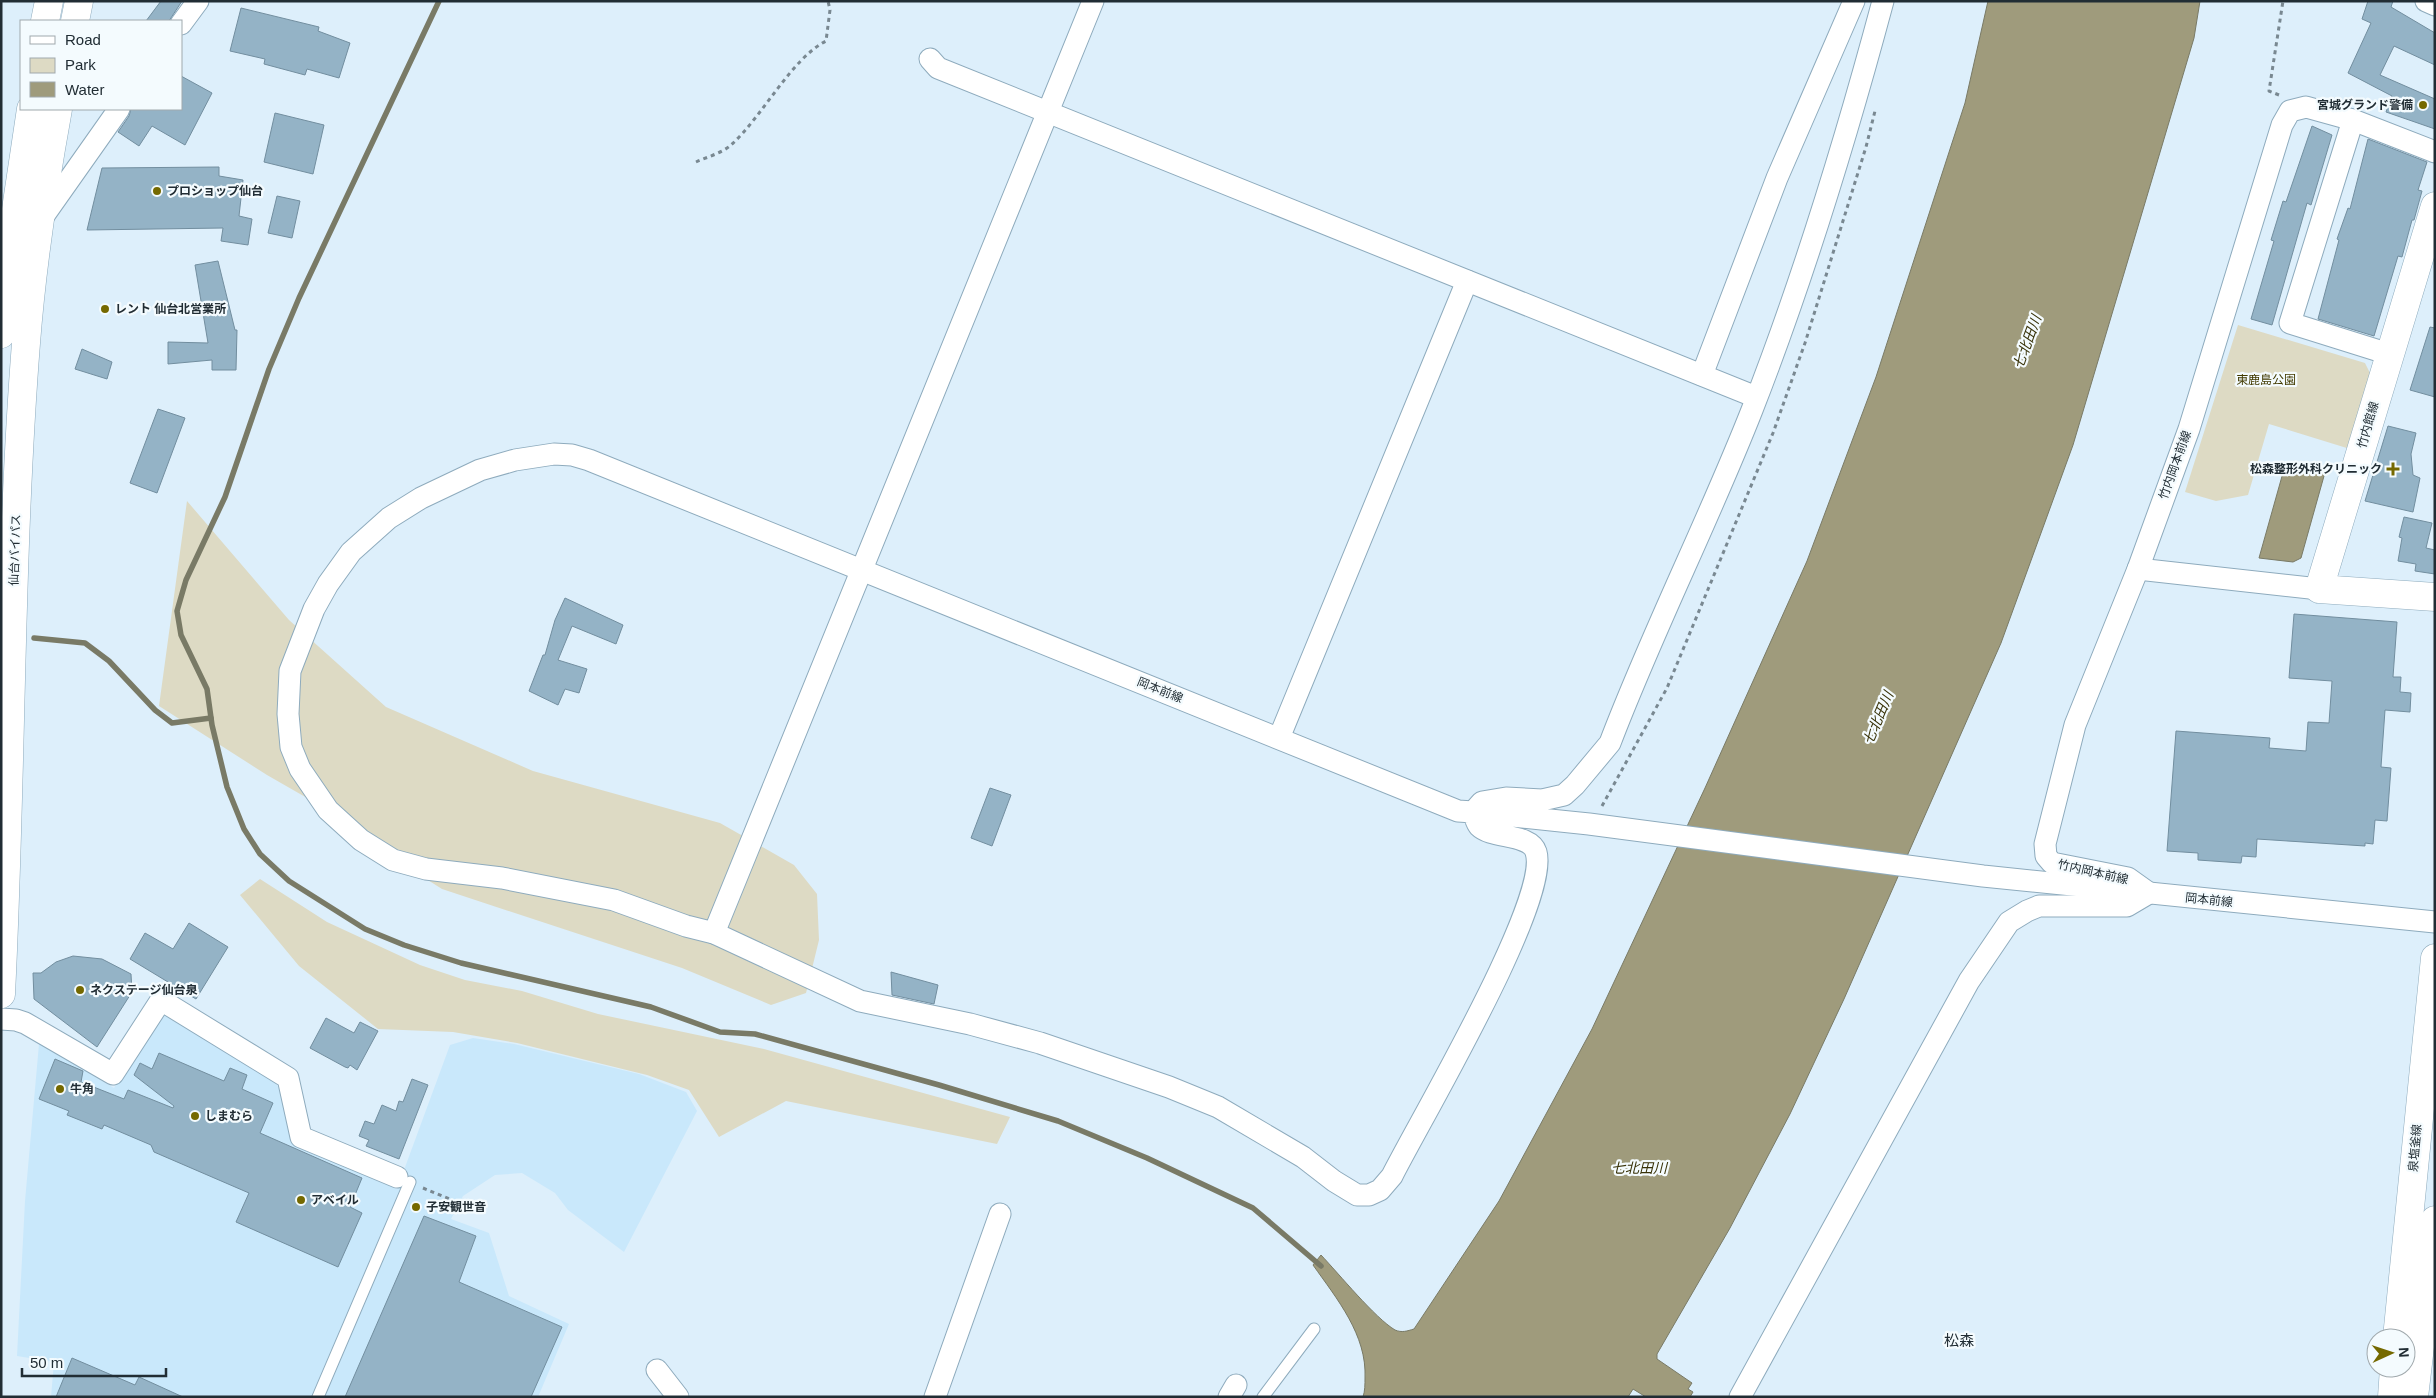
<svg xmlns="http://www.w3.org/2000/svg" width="2436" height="1398" viewBox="0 0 2436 1398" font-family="Helvetica,'Noto Sans JP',sans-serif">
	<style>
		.built { fill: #c9e8fb }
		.green { fill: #dddac4 }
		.water { fill: #9f9b7c; stroke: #797a66 }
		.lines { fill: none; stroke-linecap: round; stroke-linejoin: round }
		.stream { stroke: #797a66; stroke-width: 5.5 }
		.building { fill: #94b3c6; stroke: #728e9f }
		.service-casing { stroke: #8eabbd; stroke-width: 13 }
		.minor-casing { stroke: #8eabbd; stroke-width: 23 }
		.tertiary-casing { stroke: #8eabbd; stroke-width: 29 }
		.primary-casing { stroke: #8eabbd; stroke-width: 29 }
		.trunk-casing { stroke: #8eabbd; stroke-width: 29 }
		.path { stroke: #798891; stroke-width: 3; stroke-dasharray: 4 4; stroke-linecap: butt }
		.service { stroke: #fff; stroke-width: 11 }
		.minor { stroke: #fff; stroke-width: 21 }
		.tertiary { stroke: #fff; stroke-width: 28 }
		.primary { stroke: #fff; stroke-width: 28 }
		.trunk { stroke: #fff; stroke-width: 28 }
		.poi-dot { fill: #756900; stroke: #f4fbfe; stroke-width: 2 }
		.labels { text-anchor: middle; stroke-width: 4.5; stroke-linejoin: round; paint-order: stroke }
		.poi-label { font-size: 12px; font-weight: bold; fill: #212d34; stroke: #f4fbfe; text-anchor: start }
		.park-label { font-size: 12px; fill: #413a00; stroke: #f4fbfe }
		.street-label { font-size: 12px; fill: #212d34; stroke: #f4fbfe }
		.water-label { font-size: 14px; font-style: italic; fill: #383208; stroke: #f4fbfe }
		.quarter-label { font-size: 15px; fill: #212d34; stroke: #f4fbfe }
	</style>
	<rect width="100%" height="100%" fill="#ddeffb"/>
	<path class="built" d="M162 1014 273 1079 281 1091 294 1145 397 1189 450 1045 473 1038 514 1044 639 1074 686 1092 697 1111 624 1252 568 1210 555 1193 522 1173 495 1175 463 1196 451 1219 489 1233 509 1296 569 1324 538 1397H51L54 1362 17 1356 25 1201 39 1044 114 1088Z"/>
	<g class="green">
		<path d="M2238 325 2365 363 2372 377 2350 449 2269 424 2248 495 2216 501 2185 492Z"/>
		<path d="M187 501 289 620 386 707 533 771 720 823 794 865 817 894 819 940 806 993 771 1005 682 968 442 889 352 832 328 810 267 775 159 706Z"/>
		<path d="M260 879 327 922 420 965 465 980 522 991 598 1014 764 1049 1010 1117 997 1144 786 1101 719 1137 689 1090 647 1075 517 1043 453 1032 378 1029 299 966 240 895Z"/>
	</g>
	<g class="water">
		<path d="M1988 1H2200L2194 38 2073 445 2001 643 1844 999 1790 1114 1730 1228 1657 1354V1359L1692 1383 1688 1389 1693 1392 1690 1397H1646L1633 1389 1628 1397H1363C1365 1391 1365 1384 1365 1378 1367 1335 1337 1299 1313 1265L1321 1255C1339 1274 1375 1318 1395 1330 1402 1333 1407 1331 1414 1329L1499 1201 1592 1029 1705 788 1807 561 1876 377 1965 103Z"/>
		<path d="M2286 462 2321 470 2324 476 2301 558 2293 562 2259 558Z"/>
	</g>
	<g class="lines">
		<g class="stream">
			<path d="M439 1 299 298 269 369 225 497 186 580 177 611 181 635 207 689 212 725 227 787 244 829 260 854 289 881 365 929 404 945 461 963 651 1007 720 1032 755 1034 939 1085 1058 1121 1147 1158 1253 1208 1321 1266"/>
			<path d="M34 638 85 643 109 661 155 710 172 723 211 718"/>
		</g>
	</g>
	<g class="building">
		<path d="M161 1H182L169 21H146Z"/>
		<path d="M2368 1H2393L2391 7 2435 33V65L2394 46 2380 75 2435 99V129L2386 112 2392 96 2348 73 2371 23 2362 19Z"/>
		<path d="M241 8 319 27 318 31 350 43 339 78 307 69 305 75 264 64 265 59 230 51Z"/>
		<path d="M181 76 212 93 185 145 152 126 139 146 118 132 129 116 131 109H181Z"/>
		<path d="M275 113 324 125 313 174 264 162Z"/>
		<path d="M2312 126 2332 135 2311 205 2307 203 2272 325 2251 319 2274 241 2271 240 2283 201 2286 202Z"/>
		<path d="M2368 139 2427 162 2418 190 2422 191 2414 220H2412L2402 257 2398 256 2374 336 2318 319 2339 240 2337 239 2348 208 2350 209Z"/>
		<path d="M219 167V176L243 180 239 216 252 219 248 245 221 241 223 228 87 230 102 168Z"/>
		<path d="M277 196 300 201 292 238 268 233Z"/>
		<path d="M218 261 235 330H237L236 370H212V360L168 364V342L208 343 195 265Z"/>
		<path d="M2430 327 2435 328V397L2410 390Z"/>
		<path d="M82 349 112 362 107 379 75 369Z"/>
		<path d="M158 409 185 418 157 493 130 483Z"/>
		<path d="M2388 426 2416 433 2411 454 2413 475 2420 478 2413 512 2365 501Z"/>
		<path d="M2404 517 2432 523 2426 548 2435 550V574L2415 571 2416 564 2398 561 2402 538 2399 537Z"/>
		<path d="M565 598 623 625 616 644 572 626 558 660 587 669 579 693 565 689 558 705 529 691 543 655H545L555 620Z"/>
		<path d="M2294 614 2397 622 2393 677H2401L2400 692 2411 693 2410 712 2385 710 2381 767 2391 768 2387 821 2375 820 2373 844 2365 843V846L2257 839 2256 857 2242 856 2241 863 2198 860V853L2167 851 2176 731 2270 738 2269 748 2306 751 2308 722 2329 723 2332 681 2289 678Z"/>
		<path d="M990 788 1011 795 992 846 971 838Z"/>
		<path d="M189 923 228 947 196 999 130 959 145 933 173 949Z"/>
		<path d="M73 956 102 959 131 974 132 992 97 1047 34 999 33 973H41L56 962Z"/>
		<path d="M891 972 938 985 934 1004 892 995Z"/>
		<path d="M326 1018 354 1033 360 1022 378 1031 357 1070 350 1065 348 1068 345 1067 310 1048Z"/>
		<path d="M159 1053 224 1081 230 1068 247 1075 242 1089 273 1103 260 1133 362 1178 350 1207 362 1213 338 1267 236 1222 249 1193 154 1152 151 1145 104 1125 102 1129 67 1115 69 1111 39 1099 55 1059 83 1071 81 1082 124 1099 128 1090 173 1108 174 1106 134 1075 140 1063 152 1069Z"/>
		<path d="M412 1079 428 1085 399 1159 366 1146 369 1140 359 1136 365 1121 374 1124 382 1105 396 1111 399 1101 403 1102Z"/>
		<path d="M424 1216 476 1236 459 1282 562 1327 531 1397H345Z"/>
		<path d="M72 1358 135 1385 139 1377 183 1397H56Z"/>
	</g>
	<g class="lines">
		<g class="service-casing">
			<g id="service">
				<path d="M318 1397 410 1182"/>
				<path d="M1263 1397 1314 1329"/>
			</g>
		</g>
		<g class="minor-casing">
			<g id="minor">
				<path d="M1883 1C1846 139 1804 277 1752 410 1708 522 1653 630 1610 743L1575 785 1564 795 1542 800 1506 798 1482 802 1473 812C1475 816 1476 823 1479 826 1492 839 1530 833 1536 852 1551 900 1419 1122 1392 1176L1380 1190 1369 1195H1357L1334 1181 1303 1157 1218 1107 1169 1087 1040 1043 970 1024 860 1001 714 933 686 926 614 900 502 878 426 869 393 860 361 840 328 810 300 769 291 747 288 714 290 671 314 609 328 584 351 552 389 518 421 498 480 470 515 460 554 454 572 455 589 460 1458 811 1473 812 1589 824 1983 876 2435 922"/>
				<path d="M2426 1 2435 5"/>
				<path d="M181 24 198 1"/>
				<path d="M930 59 938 68 1756 397"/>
				<path d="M2353 120 2290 323 2389 354"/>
				<path d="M40 221 119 109"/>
				<path d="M1702 375 1777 178 1854 1"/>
				<path d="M2138 569 2319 589"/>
				<path d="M1279 738 1467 281"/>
				<path d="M714 933 1093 1"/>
				<path d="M1 1019 16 1020 25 1023 113 1074 161 1000 288 1078 301 1137 397 1177"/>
				<path d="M657 1370 678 1397"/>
				<path d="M935 1397 1000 1214"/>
				<path d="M1229 1397 1236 1385"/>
				<path d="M1740 1397 1969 981 2009 922 2027 911 2039 906H2127L2149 893 2128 878 2052 863 2046 856 2045 844 2075 725 2138 569 2189 429 2282 125 2290 111 2306 107 2353 120 2435 152"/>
			</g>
		</g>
		<g class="tertiary-casing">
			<path id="tertiary" d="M2435 206 2319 589 2435 597"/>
		</g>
		<g class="primary-casing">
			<g id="primary">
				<path d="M2397 1338 2435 958"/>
				<path d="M2392 1397 2394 1368"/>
				<path d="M2414 1397 2435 1220"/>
			</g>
		</g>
		<g class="trunk-casing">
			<g id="trunk">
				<path d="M45 21 49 1"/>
				<path d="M75 21 79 1"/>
				<path d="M1 334 5 283 31 109"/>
				<path d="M1 994C12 778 9 560 26 343 32 265 44 186 58 109"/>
			</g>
		</g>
		<g class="path">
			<path d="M2279 95 2269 91 2283 1"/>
			<path d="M696 162C707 157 722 153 731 145 763 116 791 59 826 41L830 10 828 1"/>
			<path d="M1602 806 1667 688 1773 433 1805 343 1866 147 1875 111"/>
			<path d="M423 1188 452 1200"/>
		</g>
		<use href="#service" class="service"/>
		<use href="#minor" class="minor"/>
		<use href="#tertiary" class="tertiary"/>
		<use href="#primary" class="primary"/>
		<use href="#trunk" class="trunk"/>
	</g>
	<g class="poi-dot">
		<circle cx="2423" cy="105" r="5"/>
		<circle cx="157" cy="191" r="5"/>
		<circle cx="105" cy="309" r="5"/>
		<path d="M2390.5 461.5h5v5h5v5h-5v5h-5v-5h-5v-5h5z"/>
		<circle cx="80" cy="990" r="5"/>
		<circle cx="60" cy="1089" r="5"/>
		<circle cx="195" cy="1116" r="5"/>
		<circle cx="301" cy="1200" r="5"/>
		<circle cx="416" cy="1207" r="5"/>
	</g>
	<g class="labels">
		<g class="poi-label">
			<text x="2413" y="109" text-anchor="end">宮城グランド警備</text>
			<text x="167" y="195">プロショップ仙台</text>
			<text x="115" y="313">レント 仙台北営業所</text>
			<text x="2382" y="473" text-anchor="end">松森整形外科クリニック</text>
			<text x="90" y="994">ネクステージ仙台泉</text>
			<text x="70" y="1093">牛角</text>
			<text x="205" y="1120">しまむら</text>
			<text x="311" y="1204">アベイル</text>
			<text x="426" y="1211">子安観世音</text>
		</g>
		<g class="park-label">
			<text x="2266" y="384">東鹿島公園</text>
		</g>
		<g class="street-label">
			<text transform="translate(2368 425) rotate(-74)" y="4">竹内館線</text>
			<text transform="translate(2175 465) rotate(-70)" y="4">竹内岡本前線</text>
			<text transform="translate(15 550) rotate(-88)" y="4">仙台バイパス</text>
			<text transform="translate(1160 690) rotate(22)" y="4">岡本前線</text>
			<text transform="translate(2093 872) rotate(13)" y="4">竹内岡本前線</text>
			<text transform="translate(2209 900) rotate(6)" y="4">岡本前線</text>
			<text transform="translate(2415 1148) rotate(-85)" y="4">泉塩釜線</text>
		</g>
		<g class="water-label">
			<text transform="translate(2027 342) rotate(-70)" y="5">七北田川</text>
			<text transform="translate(1878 718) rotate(-67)" y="5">七北田川</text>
			<text x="1639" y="1173">七北田川</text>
		</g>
		<g class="quarter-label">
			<text x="1959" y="1346">松森</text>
		</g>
	</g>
	<rect width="2436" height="1398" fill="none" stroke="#212d34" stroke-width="5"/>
	<rect x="20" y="20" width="162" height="90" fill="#f4fbfe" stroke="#a0a9ad"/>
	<rect x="30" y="36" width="25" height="8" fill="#ffffff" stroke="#a0a9ad"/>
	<text x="65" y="45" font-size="15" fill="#212d34">Road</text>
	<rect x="30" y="58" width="25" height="15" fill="#dddac4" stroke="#a0a9ad"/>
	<text x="65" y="70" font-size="15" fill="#212d34">Park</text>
	<rect x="30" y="82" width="25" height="15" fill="#9f9b7c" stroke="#a0a9ad"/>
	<text x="65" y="95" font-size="15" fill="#212d34">Water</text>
	<g transform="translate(2391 1353) rotate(87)"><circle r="24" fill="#f4fbfe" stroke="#a0a9ad"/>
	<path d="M0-4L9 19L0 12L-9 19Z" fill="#756900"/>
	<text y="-8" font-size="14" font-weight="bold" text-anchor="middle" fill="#212d34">N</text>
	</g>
	<path d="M22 1368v8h144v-8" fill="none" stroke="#212d34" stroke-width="2.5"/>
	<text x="30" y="1368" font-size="15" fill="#212d34" stroke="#f4fbfe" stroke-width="4" paint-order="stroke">50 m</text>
</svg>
